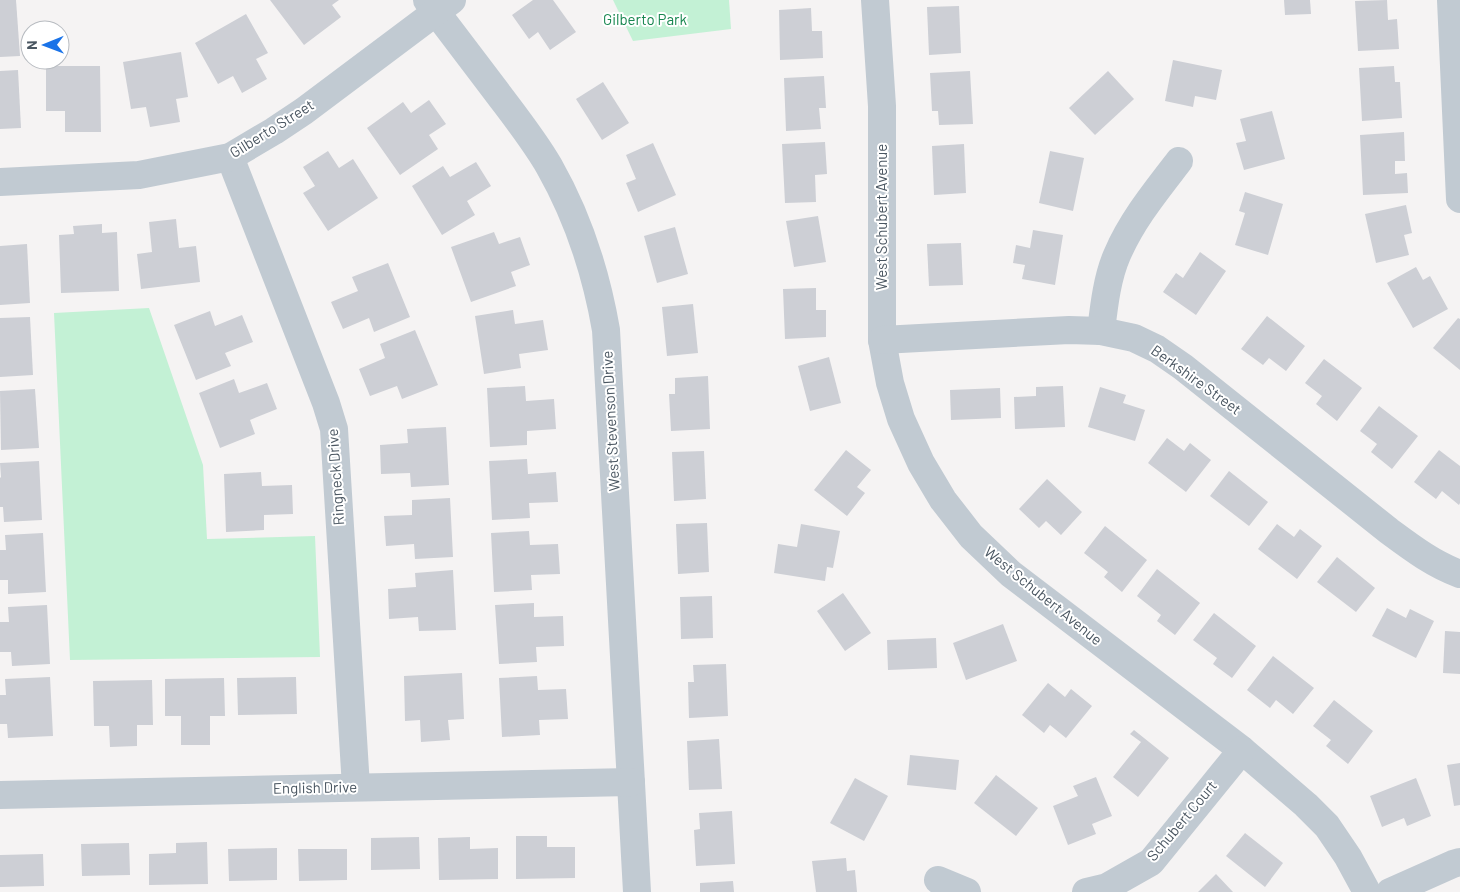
<svg xmlns="http://www.w3.org/2000/svg" width="1460" height="892" viewBox="0 0 1460 892" font-family="Barlow,sans-serif">
	<style>
		.green { fill: #c3f1d5 }
		.building { fill: #cdcfd5 }
		.lines { fill: none; stroke-linecap: round; stroke-linejoin: round }
		.street { stroke: #c1cad2; stroke-width: 28 }
		.labels { text-anchor: middle; stroke-width: 4; stroke-linejoin: round; paint-order: stroke }
		.park-label { font-size: 15px; fill: #17864f; stroke: #fff }
		.street-label { font-size: 15px; fill: #4a5661; stroke: #fff }
	</style>
	<rect width="100%" height="100%" fill="#f5f3f3"/>
	<g class="green">
		<path d="M613 0H729L731 29 633 41Z"/>
		<path d="M149 308 203 465 207 539 315 536 320 657 70 660 54 313Z"/>
	</g>
	<g class="building">
		<path d="M0 0H16L20 56 0 57Z"/>
		<path d="M270 0H339L332 5 341 17 304 45Z"/>
		<path d="M533 0H553L576 32 550 50 538 32 529 39 512 15Z"/>
		<path d="M1284 0H1310L1311 14 1285 15Z"/>
		<path d="M1387 0 1388 20 1397 19 1399 49 1358 51 1355 1Z"/>
		<path d="M959 6 961 53 929 55 927 7Z"/>
		<path d="M811 8 812 31H822L823 58 780 60 779 10Z"/>
		<path d="M246 14 268 53 256 59 267 79 242 93 233 76 218 84 195 43Z"/>
		<path d="M181 52 188 97 176 99 180 122 150 127 146 107 131 109 123 62Z"/>
		<path d="M1173 60 1222 70 1216 100 1195 96 1193 107 1165 101Z"/>
		<path d="M46 66H100L101 132H65V111H46Z"/>
		<path d="M1394 66 1395 82H1400L1402 118 1362 121 1359 68Z"/>
		<path d="M18 70 21 128 0 129V71Z"/>
		<path d="M970 71 973 124 939 125 938 111H932L930 73Z"/>
		<path d="M1108 71 1134 99 1095 135 1069 108Z"/>
		<path d="M824 76 826 108H819L821 129 786 131 784 78Z"/>
		<path d="M603 82 629 123 602 140 576 99Z"/>
		<path d="M429 100 446 124 429 135 438 149 400 175 367 128 403 102 411 113Z"/>
		<path d="M1272 111 1285 159 1244 170 1236 143 1246 141 1240 119Z"/>
		<path d="M1404 132 1405 161H1395V174L1407 173 1408 193 1363 195 1360 135Z"/>
		<path d="M825 142 827 174 815 175 816 202 785 203 782 144Z"/>
		<path d="M653 143 676 195 638 212 626 183 636 179 626 155Z"/>
		<path d="M964 144 966 193 934 195 932 146Z"/>
		<path d="M328 151 339 168 353 159 378 198 328 231 303 193 315 186 303 167Z"/>
		<path d="M1050 151 1084 158 1073 211 1039 203Z"/>
		<path d="M476 162 491 186 467 201 475 215 442 235 412 186 443 166 450 177Z"/>
		<path d="M1245 192 1283 204 1268 255 1235 245 1245 213 1239 211Z"/>
		<path d="M1406 205 1412 233 1404 235 1409 255 1376 263 1365 214Z"/>
		<path d="M818 216 826 262 794 267 786 221Z"/>
		<path d="M176 219 179 248 196 246 200 282 141 289 137 254 152 252 149 222Z"/>
		<path d="M102 224V233L117 232 119 291 61 293 59 235 74 234 73 226Z"/>
		<path d="M675 227 688 274 657 283 644 236Z"/>
		<path d="M1033 230 1063 235 1055 285 1022 279 1025 265 1013 263 1016 245 1030 248Z"/>
		<path d="M494 232 499 244 520 237 530 265 511 272 516 286 471 302 451 247Z"/>
		<path d="M961 243 963 285 929 286 927 244Z"/>
		<path d="M27 244 30 303 0 305V246Z"/>
		<path d="M1200 252 1226 271 1196 315 1163 292 1176 273 1183 278Z"/>
		<path d="M388 263 410 317 374 332 369 318 343 329 331 302 358 291 352 277Z"/>
		<path d="M1416 267 1423 280 1430 276 1448 309 1413 328 1387 283Z"/>
		<path d="M816 288V310H826V337L785 339 783 289Z"/>
		<path d="M693 304 698 353 667 356 662 307Z"/>
		<path d="M513 310 515 324 543 320 548 350 519 354 521 368 484 374 475 316Z"/>
		<path d="M210 311 215 326 242 315 253 342 225 353 231 366 196 380 174 325Z"/>
		<path d="M1267 316 1305 346 1286 371 1269 358 1263 365 1241 349Z"/>
		<path d="M30 317 33 375 0 377V318Z"/>
		<path d="M1458 318 1460 319V370L1433 348Z"/>
		<path d="M415 330 438 385 402 399 397 386 370 396 359 369 385 358 380 344Z"/>
		<path d="M829 357 841 403 810 411 798 366Z"/>
		<path d="M1324 359 1362 388 1337 421 1316 404 1322 396 1305 383Z"/>
		<path d="M708 376 710 429 671 431 669 394H675V378Z"/>
		<path d="M234 379 239 393 267 383 277 409 250 420 255 434 220 448 199 393Z"/>
		<path d="M525 386 526 401 554 399 556 429 527 431V445L490 447 487 388Z"/>
		<path d="M1063 386 1065 427 1015 429 1014 397 1036 396V387Z"/>
		<path d="M1100 387 1126 395 1123 403 1145 410 1135 441 1088 427Z"/>
		<path d="M1000 388 1001 418 951 420 950 390Z"/>
		<path d="M35 389 39 448 1 450 0 391Z"/>
		<path d="M1379 406 1418 436 1392 469 1371 452 1377 444 1360 431Z"/>
		<path d="M446 427 449 485 411 487 410 473 381 474 380 445 408 443 407 429Z"/>
		<path d="M1167 438 1184 451 1190 443 1211 460 1186 492 1148 463Z"/>
		<path d="M846 450 871 470 857 487 865 493 847 516 814 490Z"/>
		<path d="M1439 450 1460 466V503L1459 505 1442 491 1436 499 1414 482Z"/>
		<path d="M704 451 706 499 674 501 672 452Z"/>
		<path d="M527 459 528 474 556 472 558 502 529 503 530 518 492 520 489 461Z"/>
		<path d="M39 461 42 520 4 522 3 507H0V478L1 477 0 463Z"/>
		<path d="M1229 471 1268 502 1249 526 1210 496Z"/>
		<path d="M261 472 262 486 292 485 293 514 264 515V530L226 532 224 474Z"/>
		<path d="M1047 479 1082 512 1061 535 1046 521 1039 528 1019 509Z"/>
		<path d="M450 498 453 557 415 559 414 544 386 546 384 516 412 515V500Z"/>
		<path d="M707 523 709 572 678 574 676 524Z"/>
		<path d="M801 524 840 531 833 568 827 567 825 581 774 573 778 544 797 547Z"/>
		<path d="M1277 524 1294 537 1300 529 1322 546 1297 579 1258 549Z"/>
		<path d="M1105 526 1147 560 1122 592 1104 577 1108 572 1084 553Z"/>
		<path d="M529 531 530 545 558 544 560 574 531 575 532 590 494 592 491 533Z"/>
		<path d="M43 533 46 592 8 594V580H0V550H6L5 535Z"/>
		<path d="M1337 557 1375 588 1356 612 1317 582Z"/>
		<path d="M1157 569 1200 603 1175 635 1157 621 1161 615 1137 596Z"/>
		<path d="M453 570 456 630 419 631 418 617 389 619 388 589 416 587 415 573Z"/>
		<path d="M843 593 871 633 845 651 817 611Z"/>
		<path d="M712 596 713 638 681 639 680 597Z"/>
		<path d="M534 603V617L563 616 564 646 536 647 537 662 499 664 495 605Z"/>
		<path d="M47 605 50 664 12 666 11 652H0V622H9L8 607Z"/>
		<path d="M1387 608 1406 618 1410 609 1434 621 1416 658 1372 636Z"/>
		<path d="M1214 613 1256 646 1232 678 1213 664 1217 658 1193 640Z"/>
		<path d="M1003 624 1017 661 966 680 953 643Z"/>
		<path d="M1445 631 1460 632V674L1443 673Z"/>
		<path d="M936 638 937 668 888 670 887 640Z"/>
		<path d="M1273 656 1314 688 1293 714 1276 700 1270 708 1247 690Z"/>
		<path d="M726 664 728 716 689 718 688 682H694L693 665Z"/>
		<path d="M462 673 464 719 448 720 450 740 421 742 420 720 405 721 404 676Z"/>
		<path d="M537 676 538 690 566 689 568 719 539 720 540 735 502 737 499 678Z"/>
		<path d="M50 677 53 736 8 738 7 724H0V695H6L5 679Z"/>
		<path d="M296 677 297 714 238 715 237 678Z"/>
		<path d="M224 678 225 716H210V745H181V716H165V679Z"/>
		<path d="M152 680 153 725H137V746L110 747 109 726H94L93 681Z"/>
		<path d="M1048 683 1065 697 1071 689 1092 706 1066 738 1050 725 1044 733 1022 715Z"/>
		<path d="M1334 700 1373 731 1348 764 1326 746 1331 740 1313 726Z"/>
		<path d="M1134 730 1169 758 1138 797 1113 777 1141 742 1130 734Z"/>
		<path d="M719 739 722 789 689 790 687 741Z"/>
		<path d="M910 755 959 760 956 790 907 785Z"/>
		<path d="M1460 763V805L1454 806 1447 765Z"/>
		<path d="M996 775 1038 808 1016 836 974 803Z"/>
		<path d="M1096 777 1112 816 1092 824 1096 834 1068 845 1053 806 1078 796 1073 786Z"/>
		<path d="M855 778 888 796 864 841 830 823Z"/>
		<path d="M1416 778 1431 816 1407 826 1404 818 1382 827 1370 796Z"/>
		<path d="M732 811 735 864 696 866 694 830 700 829 699 813Z"/>
		<path d="M1245 833 1283 863 1265 887 1226 856Z"/>
		<path d="M516 836H547V847H575V878L516 879Z"/>
		<path d="M419 837 420 869 371 870V838Z"/>
		<path d="M470 837V849L498 848V879L439 880 438 838Z"/>
		<path d="M207 842 208 884 149 885V854L176 853V843Z"/>
		<path d="M129 843 130 875 82 876 81 844Z"/>
		<path d="M277 848V880L229 881 228 849Z"/>
		<path d="M298 849H347V880L299 881Z"/>
		<path d="M43 854 44 886 0 887V855Z"/>
		<path d="M846 858 847 871 855 870 857 892H816L812 861Z"/>
		<path d="M1216 874 1233 892H1198Z"/>
		<path d="M733 881 734 892H700V883Z"/>
	</g>
	<g class="lines">
		<g class="street">
			<path d="M427 0C450 30 473 61 496 91 514 115 534 140 549 166 578 217 596 272 606 330L637 892"/>
			<path d="M875 0 882 106V340L890 383 901 419 921 463 943 500 971 536 1011 574 1242 750 1306 805 1327 826 1348 857 1367 892"/>
			<path d="M1451 0 1460 199"/>
			<path d="M230 157 326 403 334 429 356 787"/>
			<path d="M0 182 139 175 230 157 274 131 304 111 452 0"/>
			<path d="M1101 331C1104 306 1107 278 1117 255 1132 220 1156 191 1179 161"/>
			<path d="M882 340 1069 330 1101 331 1134 338 1157 349 1183 367 1389 531C1412 548 1433 564 1460 574"/>
			<path d="M0 795 631 782"/>
			<path d="M938 880 967 892"/>
			<path d="M1086 892 1107 887 1151 862 1242 750"/>
			<path d="M1390 892 1453 864 1460 862"/>
		</g>
	</g>
	<g class="labels">
		<g class="park-label">
			<text x="645" y="25">Gilberto Park</text>
		</g>
		<g class="street-label">
			<text transform="translate(272 129) rotate(-32)" y="5">Gilberto Street</text>
			<text transform="translate(882 217) rotate(-90)" y="5">West Schubert Avenue</text>
			<text transform="translate(1196 380) rotate(36)" y="5">Berkshire Street</text>
			<text transform="translate(611 421) rotate(-93)" y="5">West Stevenson Drive</text>
			<text transform="translate(336 477) rotate(-94)" y="5">Ringneck Drive</text>
			<text transform="translate(1043 596) rotate(39)" y="5">West Schubert Avenue</text>
			<text transform="translate(315 788) rotate(-1)" y="5">English Drive</text>
			<text transform="translate(1182 821) rotate(-50)" y="5">Schubert Court</text>
		</g>
	</g>
	<g transform="translate(45 45) rotate(269)"><circle r="24" fill="#ffffff" stroke="#b7bbc0"/>
	<path d="M0-4L9 19L0 12L-9 19Z" fill="#1a73e8"/>
	<text y="-8" font-size="14" font-weight="bold" text-anchor="middle" fill="#4a5661">N</text>
	</g>
</svg>
